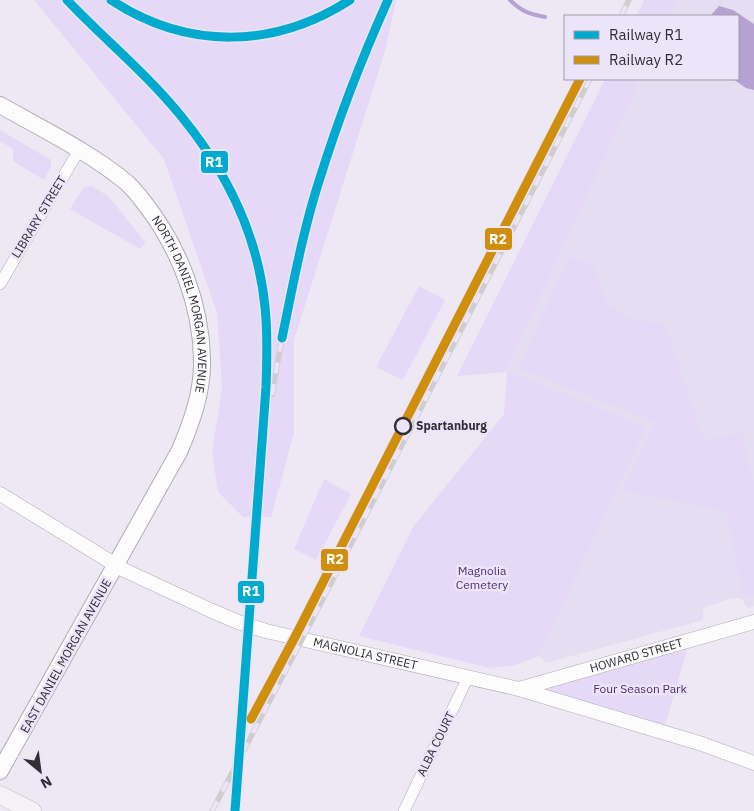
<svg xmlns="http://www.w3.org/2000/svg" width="754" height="811" viewBox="0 0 754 811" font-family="'IBM Plex Sans',sans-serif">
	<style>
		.built { fill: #e5ddf1 }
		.green { fill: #e5d9f7 }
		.water { fill: #b6a2d2 }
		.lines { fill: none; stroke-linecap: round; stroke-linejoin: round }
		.stream { stroke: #b6a2d2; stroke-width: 4 }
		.minor-casing { stroke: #b0adb5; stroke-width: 12 }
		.tertiary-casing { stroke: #b0adb5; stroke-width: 15 }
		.secondary-casing { stroke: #b0adb5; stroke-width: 18 }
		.primary-casing { stroke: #c1bdc8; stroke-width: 19 }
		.minor { stroke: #fcfcfd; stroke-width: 11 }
		.tertiary { stroke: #fcfcfd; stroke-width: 14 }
		.secondary { stroke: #fcfcfd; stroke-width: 16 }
		.primary { stroke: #f4f2f7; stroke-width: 18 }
		.rail-casing { stroke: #cecdd0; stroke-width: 5.5 }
		.rail { stroke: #ece4f8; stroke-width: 4; stroke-dasharray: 11; stroke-linecap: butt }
		.rail-1-casing { stroke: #ece4f8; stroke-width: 12 }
		.rail-2-casing { stroke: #ece4f8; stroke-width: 12 }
		.rail-1 { stroke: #00a9ce; stroke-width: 9 }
		.rail-2 { stroke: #cf8e0b; stroke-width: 9 }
		.stop-dot { fill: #ece4f8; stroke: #312e35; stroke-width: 2.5 }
		.labels { text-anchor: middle; stroke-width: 5; stroke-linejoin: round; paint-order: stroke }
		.street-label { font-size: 12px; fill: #312e35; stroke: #ece4f8 }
		.stop-label { font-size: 12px; font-weight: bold; fill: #312e35; stroke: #ece4f8; text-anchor: start }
		.park-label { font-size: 12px; fill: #512d79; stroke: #ece4f8 }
		.line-badge { stroke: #ece4f8; stroke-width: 2 }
		.badge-label { font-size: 14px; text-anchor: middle; font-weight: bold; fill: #fff }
	</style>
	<rect width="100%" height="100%" fill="#ede8f4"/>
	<path class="built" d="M678 0H754V606L747 608 743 600 739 598 730 599 705 607 703 609V620L546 663 539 656 647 427 507 372 641 79H738V16H670Z"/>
	<g class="green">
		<path d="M34 0H396L385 51 294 340V433L271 517H243L218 492 212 452 222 388 217 313 164 159Z"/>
		<path d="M644 0H678L670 16H636Z"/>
		<path d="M605 79H641L507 371 647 427 539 656 516 665 490 668 359 636 413 527 504 414 507 372 457 376Z"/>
		<path d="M0 130 51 160V167L44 180 13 161V149L0 141Z"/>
		<path d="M92 186 109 197 146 243 140 249 70 209 84 187Z"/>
		<path d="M569 257 593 265 606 302 626 318 665 324 704 441 741 432 754 483V594L743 596 727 511 623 490 655 422 519 368Z"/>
		<path d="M419 286 445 300 403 380 376 367Z"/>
		<path d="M324 479 351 494 316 560 294 549Z"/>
		<path d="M690 640 663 732 519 689Z"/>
	</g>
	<path class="water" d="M719 6 733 10 754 24V90L746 88 733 79H738V16H710Z"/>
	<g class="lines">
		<path class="stream" d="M510 0C522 12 530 14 545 17"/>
		<g class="minor-casing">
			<g id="minor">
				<path d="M0 284 79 150"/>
				<path d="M404 811 468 677"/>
			</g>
		</g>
		<g class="tertiary-casing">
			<g id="tertiary">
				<path id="s1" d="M0 494 124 570 210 610 238 622 266 631 519 689 702 744 754 763"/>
				<path id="s2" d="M519 689 754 622"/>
			</g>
		</g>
		<g class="secondary-casing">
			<g id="secondary">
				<path id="s3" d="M0 105C42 129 88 151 126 182 134 189 140 197 146 205 179 248 201 304 202 359 203 391 192 421 180 450L0 771"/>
			</g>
		</g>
		<g class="primary-casing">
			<path id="primary" d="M0 795 32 811"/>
		</g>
		<use href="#minor" class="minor"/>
		<use href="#tertiary" class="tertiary"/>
		<use href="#secondary" class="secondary"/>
		<use href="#primary" class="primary"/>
		<g class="rail-casing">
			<g id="rail">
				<path d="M67 0C104 39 147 74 181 116 238 185 264 253 267 342 269 392 262 443 259 494"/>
				<path d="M111 0C187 50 274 49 350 0"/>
				<path d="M621 16 629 0"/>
				<path d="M272 395C284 323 298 250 319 180 337 118 362 59 388 0"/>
				<path d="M212 811 308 628 590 79"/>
			</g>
		</g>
		<use href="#rail" class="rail"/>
		<g class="rail-1-casing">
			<g id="rail-1">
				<path d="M67 0C104 39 147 74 181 116 227 172 258 235 265 307 268 334 267 360 266 387L235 811"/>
				<path d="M111 0C187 50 274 49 350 0"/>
				<path d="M282 338C293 285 303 230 320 178 339 117 362 58 388 0"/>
			</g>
		</g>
		<g class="rail-2-casing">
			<path id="rail-2" d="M251 719 295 637 580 79"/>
		</g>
		<use href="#rail-1" class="rail-1"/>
		<use href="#rail-2" class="rail-2"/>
	</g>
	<circle class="stop-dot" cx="403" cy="426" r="8"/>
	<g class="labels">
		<g class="street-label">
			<text transform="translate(39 217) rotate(-59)" y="4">LIBRARY STREET</text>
			<text dy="4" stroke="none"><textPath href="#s3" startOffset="286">NORTH DANIEL MORGAN AVENUE</textPath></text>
			<text dy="4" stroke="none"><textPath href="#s1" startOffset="402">MAGNOLIA STREET</textPath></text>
			<text dy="4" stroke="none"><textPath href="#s2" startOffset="122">HOWARD STREET</textPath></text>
			<text transform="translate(66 656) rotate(-61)" y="4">EAST DANIEL MORGAN AVENUE</text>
			<text transform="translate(436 744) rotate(-64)" y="4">ALBA COURT</text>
		</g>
		<g class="stop-label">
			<text x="416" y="430">Spartanburg</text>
		</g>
		<g class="park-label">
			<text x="482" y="575">Magnolia<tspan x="482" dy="14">Cemetery</tspan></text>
			<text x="640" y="693">Four Season Park</text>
		</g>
	</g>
	<g class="line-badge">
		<rect x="200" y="150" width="29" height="24" rx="5" fill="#00a9ce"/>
		<rect x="484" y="227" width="29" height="24" rx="5" fill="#cf8e0b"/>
		<rect x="320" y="548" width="29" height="24" rx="5" fill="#cf8e0b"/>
		<rect x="237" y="580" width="28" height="24" rx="5" fill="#00a9ce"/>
	</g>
	<g class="badge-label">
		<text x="214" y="167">R1</text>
		<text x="498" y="244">R2</text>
		<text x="335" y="564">R2</text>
		<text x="251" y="596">R1</text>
	</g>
	<rect x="564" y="15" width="175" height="65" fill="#ece4f8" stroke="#a19baa"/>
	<rect x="574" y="31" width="25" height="8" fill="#00a9ce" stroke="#a19baa"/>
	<text x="609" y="40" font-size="15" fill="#312e35">Railway R1</text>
	<rect x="574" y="56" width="25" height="8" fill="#cf8e0b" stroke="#a19baa"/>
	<text x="609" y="65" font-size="15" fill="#312e35">Railway R2</text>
	<g transform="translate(40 771) rotate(151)" stroke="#ece4f8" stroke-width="4" paint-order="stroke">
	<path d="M0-4L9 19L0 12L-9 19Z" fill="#312e35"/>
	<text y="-8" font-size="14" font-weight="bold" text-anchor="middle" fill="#312e35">N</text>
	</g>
</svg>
